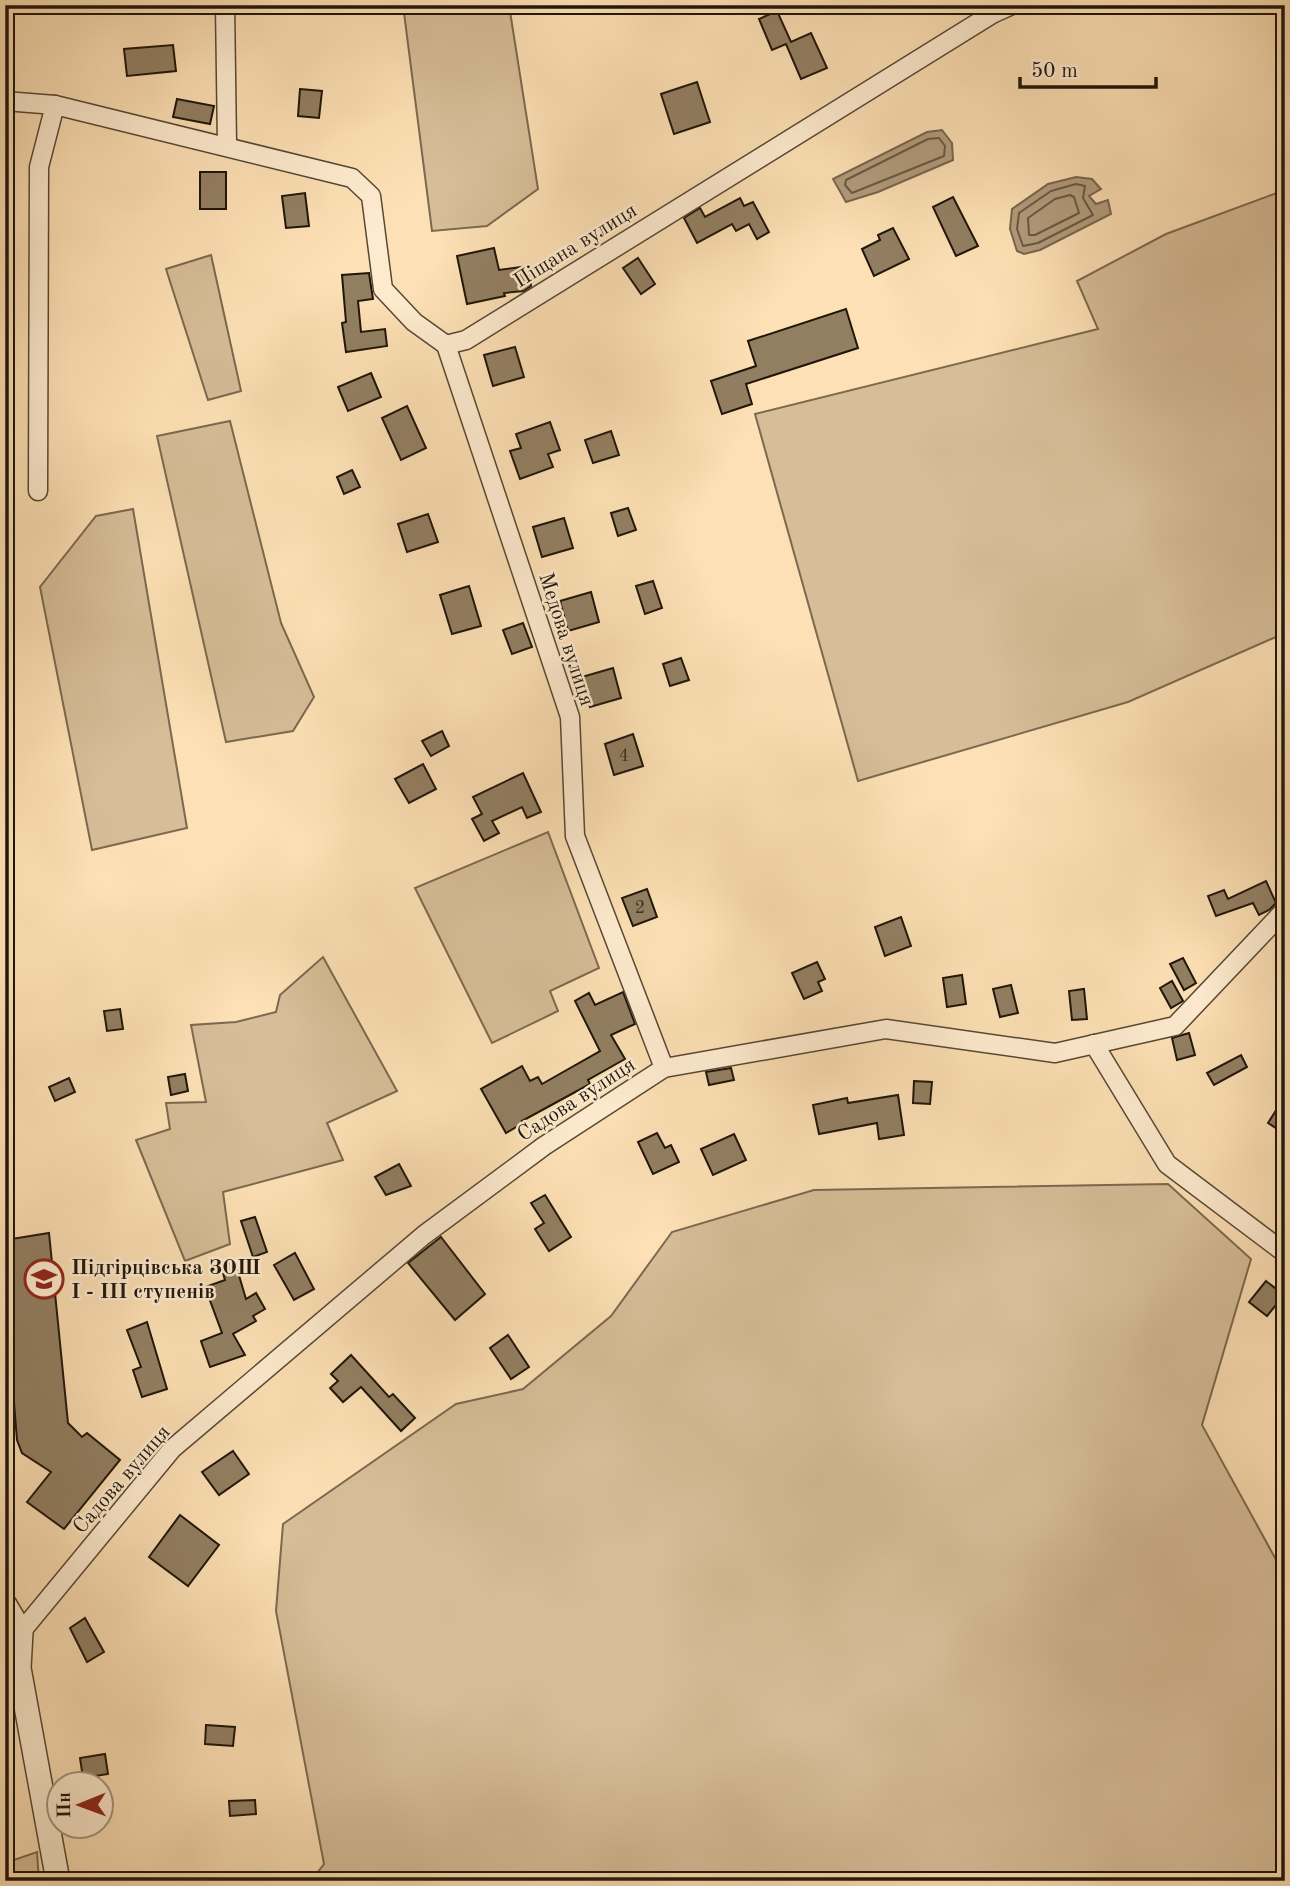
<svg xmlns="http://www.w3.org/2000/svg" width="1290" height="1886" viewBox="0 0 1290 1886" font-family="'Old Standard TT',serif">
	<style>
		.green { fill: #d7bd98; stroke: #7b6950; stroke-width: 2 }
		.water { fill: #b29b7b; stroke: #77654d; stroke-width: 2 }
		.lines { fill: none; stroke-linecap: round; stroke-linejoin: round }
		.shore { stroke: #685842; stroke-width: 2 }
		.stream { stroke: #77654d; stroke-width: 5 }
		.building { fill: #927f62; stroke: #1f1509; stroke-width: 2 }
		.minor-casing { stroke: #564834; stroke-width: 21 }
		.tertiary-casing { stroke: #564834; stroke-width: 26 }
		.minor { stroke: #feebcf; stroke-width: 18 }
		.tertiary { stroke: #feebcf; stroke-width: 23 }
		.labels { text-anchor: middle; stroke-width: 5; stroke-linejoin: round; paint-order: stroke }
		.number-label { font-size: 18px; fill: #3c301f }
		.street-label { font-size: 21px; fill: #1f1509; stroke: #feebcf }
		.poi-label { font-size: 21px; font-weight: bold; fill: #1f1509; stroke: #feebcf; text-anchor: start }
	</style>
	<rect width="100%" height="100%" fill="#fde0b5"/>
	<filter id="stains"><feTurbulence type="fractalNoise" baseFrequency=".00286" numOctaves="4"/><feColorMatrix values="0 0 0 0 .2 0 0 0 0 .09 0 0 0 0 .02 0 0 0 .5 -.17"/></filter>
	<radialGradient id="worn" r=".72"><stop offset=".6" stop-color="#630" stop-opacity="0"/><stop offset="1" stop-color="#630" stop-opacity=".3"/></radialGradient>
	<g class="green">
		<path d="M403 5H509L538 189 487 226 432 231Z"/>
		<path d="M1285 190V633L1128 702 858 781 755 414 1098 329 1077 281 1166 234Z"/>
		<path d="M211 255 241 391 208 400 166 269Z"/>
		<path d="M230 421 281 623 314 697 293 731 226 742 157 436Z"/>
		<path d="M133 509 187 828 92 850 40 587 96 516Z"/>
		<path d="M548 832 599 968 550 991 558 1011 492 1043 415 888Z"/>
		<path d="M323 957 397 1091 327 1123 343 1160 223 1192 230 1244 185 1261 136 1140 170 1129 166 1103 206 1102 191 1025 236 1022 276 1012 280 995Z"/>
		<path d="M1168 1184 1251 1259 1202 1425 1285 1576V1881H311L324 1864 276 1611 283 1524 456 1404 523 1389 611 1316 672 1232 814 1190Z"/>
		<path d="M37 1852 39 1881H5V1863Z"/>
	</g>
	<g class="water">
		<path d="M942 130 952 143 953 160 878 192 846 202 833 179 927 132Z"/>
		<path d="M1076 177 1092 179 1101 189 1089 196 1096 204 1108 200 1111 214 1040 250 1024 254 1017 251 1010 229 1012 209 1048 184Z"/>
	</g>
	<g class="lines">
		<g class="shore">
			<path d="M939 138 945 146 944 156 852 193 845 185 846 180 928 139Z"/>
			<path d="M1076 184 1085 186 1083 198 1093 215 1038 243 1023 246 1017 229 1019 213 1051 191Z"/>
			<path d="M1070 195 1074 197 1079 213 1035 235H1029L1028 218 1055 199Z"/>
		</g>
		<path class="stream" d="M5 728 8 412"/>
	</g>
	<g class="building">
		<path d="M777 11 791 42 811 33 827 68 801 79 786 44 772 50 759 19Z"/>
		<path d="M173 45 176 71 127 76 124 49Z"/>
		<path d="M697 82 710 122 674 134 661 94Z"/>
		<path d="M300 89 322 91 319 118 298 116Z"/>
		<path d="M177 99 214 106 210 124 173 117Z"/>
		<rect x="200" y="172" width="26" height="37"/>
		<path d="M305 193 309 226 286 228 282 196Z"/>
		<path d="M953 197 978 246 956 256 933 207Z"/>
		<path d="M740 198 744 206 753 202 769 232 757 239 749 224 736 231 732 224 697 243 684 218 700 208 705 217Z"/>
		<path d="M893 228 909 259 874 276 862 249 880 240 878 235Z"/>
		<path d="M494 248 499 270 529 266 531 286 524 291 504 293 505 296 467 304 457 256Z"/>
		<path d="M638 258 655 284 641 294 623 268Z"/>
		<path d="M369 273 373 299 358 301 361 332 385 329 387 346 346 352 342 323 346 322 342 275Z"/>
		<path d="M846 309 858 348 746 384 752 404 722 414 711 381 756 366 748 341Z"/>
		<path d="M515 347 524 377 493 386 484 355Z"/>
		<path d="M371 373 381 397 348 411 338 387Z"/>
		<path d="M407 406 426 448 401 460 382 418Z"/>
		<path d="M550 422 560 450 548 454 553 467 520 479 510 451 521 448 516 434Z"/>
		<path d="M611 431 619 455 593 463 585 440Z"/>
		<path d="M352 470 360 487 344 494 337 477Z"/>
		<path d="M628 508 636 530 618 536 611 513Z"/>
		<path d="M428 514 438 542 407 552 398 524Z"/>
		<path d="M564 518 573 548 542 557 533 527Z"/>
		<path d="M653 581 662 608 645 614 636 586Z"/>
		<path d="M469 586 481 626 452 634 440 595Z"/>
		<path d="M591 592 599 622 568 631 560 601Z"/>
		<path d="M523 623 532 647 512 654 503 630Z"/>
		<path d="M681 658 689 680 670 686 663 664Z"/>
		<path d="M613 668 621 698 590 707 582 677Z"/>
		<path d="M442 731 449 746 431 756 422 741Z"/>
		<path d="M633 734 643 766 614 775 605 744Z"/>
		<path d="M423 764 436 789 409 803 395 779Z"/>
		<path d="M523 773 541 812 527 818 522 807 492 821 499 833 484 841 472 819 482 814 473 797Z"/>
		<path d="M1266 881 1276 903 1269 910 1259 915 1253 903 1216 916 1208 896 1224 890 1228 899Z"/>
		<path d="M647 889 657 917 633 926 622 898Z"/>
		<path d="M901 917 911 946 885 956 875 927Z"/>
		<path d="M1183 958 1196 983 1184 990 1170 964Z"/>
		<path d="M817 962 825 979 818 982 822 991 804 999 792 973Z"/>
		<path d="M962 975 966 1004 947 1007 943 978Z"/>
		<path d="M1172 981 1183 1001 1171 1008 1160 988Z"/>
		<path d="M1011 985 1018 1013 1000 1017 993 989Z"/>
		<path d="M1084 989 1087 1019 1072 1020 1069 991Z"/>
		<path d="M623 992 635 1024 611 1035 625 1059 588 1080 590 1084 522 1121 523 1123 506 1133 481 1089 522 1066 530 1081 538 1077 542 1084 600 1051 575 1001 589 993 595 1005Z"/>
		<path d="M120 1009 123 1029 107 1031 104 1011Z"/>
		<path d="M1189 1033 1195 1055 1177 1060 1172 1038Z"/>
		<path d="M1241 1055 1247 1067 1214 1085 1207 1073Z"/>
		<path d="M731 1068 734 1080 709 1085 706 1072Z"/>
		<path d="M185 1074 188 1091 171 1095 168 1077Z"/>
		<path d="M69 1078 75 1092 55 1101 49 1087Z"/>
		<path d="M914 1081 932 1082 930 1104 913 1103Z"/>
		<path d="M898 1095 904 1135 879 1139 877 1123 819 1134 813 1105 847 1098 848 1103Z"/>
		<path d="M1285 1096V1134L1268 1123Z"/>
		<path d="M657 1133 665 1148 671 1145 679 1162 653 1174 638 1142Z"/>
		<path d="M734 1134 746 1160 713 1175 701 1149Z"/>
		<path d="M399 1164 411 1186 386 1195 375 1177Z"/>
		<path d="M545 1195 571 1237 549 1251 535 1229 544 1223 531 1203Z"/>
		<path d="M255 1217 267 1252 253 1257 241 1221Z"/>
		<path d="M49 1233 68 1423 82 1437 87 1433 120 1460 64 1529 27 1502 51 1472 22 1453 17 1440 5 1290V1240Z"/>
		<path d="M441 1237 485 1294 455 1320 408 1263Z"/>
		<path d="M295 1253 314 1289 294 1300 274 1265Z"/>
		<path d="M235 1262 246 1299 256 1293 265 1309 253 1316 256 1321 233 1334 245 1355 210 1367 201 1341 222 1333 205 1287 225 1280 221 1266Z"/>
		<path d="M1266 1281 1284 1295 1267 1316 1249 1302Z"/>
		<path d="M147 1322 167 1389 142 1397 133 1370 141 1367 127 1330Z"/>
		<path d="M508 1335 529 1367 511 1379 490 1348Z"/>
		<path d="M351 1355 389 1397 393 1394 415 1418 401 1431 361 1387 343 1402 330 1388 338 1381 331 1374Z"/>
		<path d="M233 1451 249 1474 219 1495 202 1472Z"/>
		<path d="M180 1515 219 1545 188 1586 149 1557Z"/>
		<path d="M85 1618 104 1652 87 1662 70 1628Z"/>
		<path d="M206 1725 235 1727 233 1746 205 1744Z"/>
		<path d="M105 1754 108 1774 83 1778 80 1758Z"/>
		<path d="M255 1800 256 1814 230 1816 229 1801Z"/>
	</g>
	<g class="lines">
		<g class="minor-casing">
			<g id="minor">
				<path d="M225 5 227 145"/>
				<path d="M5 101 55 105 352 178 371 196 383 289 414 322 446 345 466 340 992 14 1012 5"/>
				<path d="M446 345 570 717 575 836 664 1068"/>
				<path d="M38 491 39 167 55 105"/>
				<path d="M1094 1044 1167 1164 1285 1253"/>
				<path d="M21 1632 172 1449 424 1235 544 1146 664 1068 886 1029 1055 1053 1175 1026 1285 910"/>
			</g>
		</g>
		<g class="tertiary-casing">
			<path id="tertiary" d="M5 1605 21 1632 19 1668 58 1881"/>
		</g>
		<use href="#minor" class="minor"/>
		<use href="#tertiary" class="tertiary"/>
	</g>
	<defs>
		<g id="school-ring" transform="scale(2.0125)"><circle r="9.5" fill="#feebcf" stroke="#8f2418" stroke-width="1.5"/><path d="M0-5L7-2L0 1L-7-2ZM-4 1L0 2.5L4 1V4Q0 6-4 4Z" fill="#8f2418"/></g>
	</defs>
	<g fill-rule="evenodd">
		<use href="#school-ring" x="44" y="1279"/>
	</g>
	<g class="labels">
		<g class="number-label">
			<text x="624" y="761">4</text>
			<text x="640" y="913">2</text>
		</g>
		<g class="street-label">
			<text transform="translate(575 245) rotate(-32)" y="7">Піщана вулиця</text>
			<text transform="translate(567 639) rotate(72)" y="7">Медова вулиця</text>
			<text transform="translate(576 1099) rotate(-33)" y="7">Садова вулиця</text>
			<text transform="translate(121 1479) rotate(-49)" y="7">Садова вулиця</text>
		</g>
		<g class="poi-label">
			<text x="71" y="1274">Підгірцівська ЗОШ<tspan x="71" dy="24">І - ІІІ ступенів</tspan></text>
		</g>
	</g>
	<rect width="1290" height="1886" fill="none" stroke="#fde0b5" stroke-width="28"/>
	<rect x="7" y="7" width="1276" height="1872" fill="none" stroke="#1f1509" stroke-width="3.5"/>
	<rect x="14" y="14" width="1262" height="1858" fill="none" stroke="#1f1509" stroke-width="2"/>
	<g transform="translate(80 1805) rotate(269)"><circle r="33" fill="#feebcf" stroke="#a59580" stroke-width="2"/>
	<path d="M0-5L12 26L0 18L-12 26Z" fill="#8f2418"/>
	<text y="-10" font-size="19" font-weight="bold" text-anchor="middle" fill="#1f1509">Пн</text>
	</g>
	<path d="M1020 77v10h136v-10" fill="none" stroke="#1f1509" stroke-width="3.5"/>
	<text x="1031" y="77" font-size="21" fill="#1f1509" stroke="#feebcf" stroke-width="5" paint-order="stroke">50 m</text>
	<rect width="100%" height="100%" filter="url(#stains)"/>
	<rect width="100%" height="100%" fill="url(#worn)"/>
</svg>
